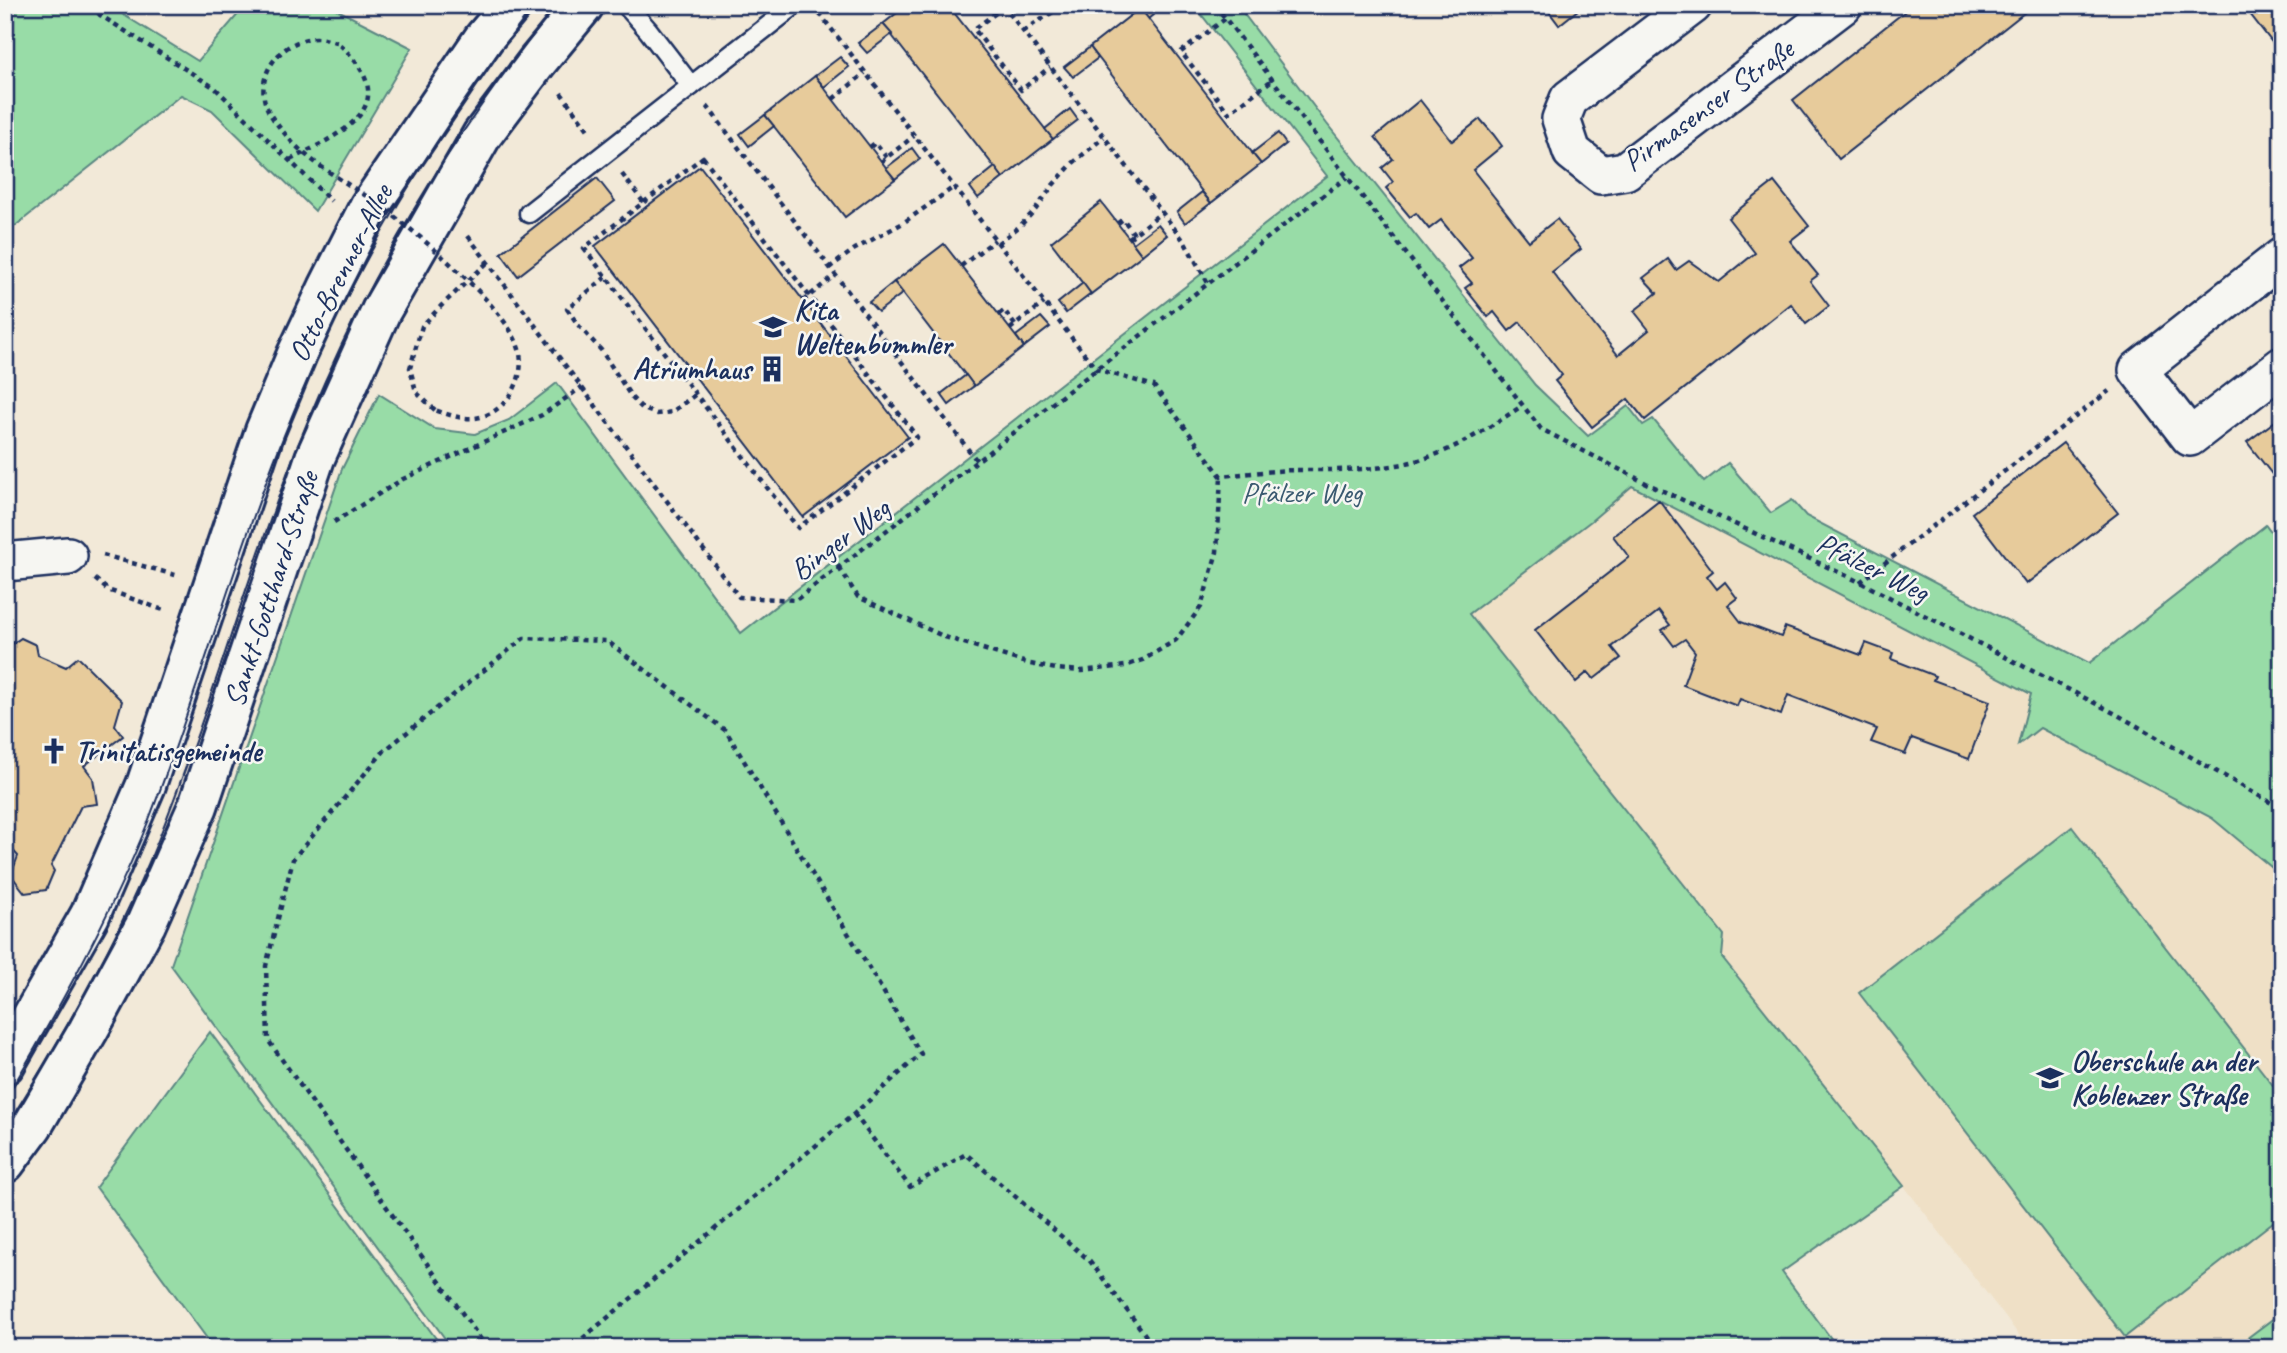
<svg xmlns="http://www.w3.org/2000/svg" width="2287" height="1353" viewBox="0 0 2287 1353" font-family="Caveat,sans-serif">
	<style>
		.built { fill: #efe0c6 }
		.green { fill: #98dca7; stroke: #5a8682; stroke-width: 2 }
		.building { fill: #e7cb9b; stroke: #1b2f5e; stroke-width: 2 }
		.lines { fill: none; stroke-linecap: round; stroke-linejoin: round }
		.service-casing { stroke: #1b2f5e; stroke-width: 23 }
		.minor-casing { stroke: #1b2f5e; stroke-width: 42 }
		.tertiary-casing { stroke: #1b2f5e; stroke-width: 44 }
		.path { stroke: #1b2f5e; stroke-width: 4.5; stroke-dasharray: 5 5; stroke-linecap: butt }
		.service { stroke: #f6f6f2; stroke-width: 18 }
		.minor { stroke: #f6f6f2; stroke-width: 37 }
		.tertiary { stroke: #f6f6f2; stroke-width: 38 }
		.tram { stroke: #1b2f5e; stroke-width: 2 }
		.path-bridge { stroke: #1b2f5e; stroke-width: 4.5; stroke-dasharray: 5 5; stroke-linecap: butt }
		.labels { text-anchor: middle; stroke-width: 5; stroke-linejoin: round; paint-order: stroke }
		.street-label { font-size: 30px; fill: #1b2f5e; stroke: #f6f6f2 }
		.poi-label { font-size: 30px; font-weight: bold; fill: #1b2f5e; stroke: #f6f6f2; text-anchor: start }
		.park-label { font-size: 30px; fill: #3a5a70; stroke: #f6f6f2 }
	</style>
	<rect width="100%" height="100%" fill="#f2e9d8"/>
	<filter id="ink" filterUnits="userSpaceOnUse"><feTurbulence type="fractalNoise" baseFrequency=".0143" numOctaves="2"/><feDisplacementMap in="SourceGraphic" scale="14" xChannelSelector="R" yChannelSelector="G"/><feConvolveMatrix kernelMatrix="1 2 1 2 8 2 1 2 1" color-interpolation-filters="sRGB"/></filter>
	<g filter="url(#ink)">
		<path class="built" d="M1632 486 2032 694 2019 744 2039 728 2212 818 2282 876V1348H2029L1904 1186 1722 956 1724 935 1469 614 1591 521Z"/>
		<g class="green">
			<path d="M5 5H114L119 12 198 61 246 5H328L412 48 315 211 212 110 181 95 5 234Z"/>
			<path d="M1194 5H1237L1327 124 1535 385 1588 436 1628 406 1643 425 1653 419 1704 482 1728 463 1771 513 1792 500 1806 516 2089 663 2266 525 2282 546V876L2212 818 2040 728 2018 745 2031 694 1632 486 1591 521 1469 614 1724 935 1722 957 1904 1186 1782 1272 1838 1348H452L171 965 342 469 379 394 435 429 475 434 509 420 557 383 741 633 1327 176Z"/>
			<path d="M2072 827 2282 1097V1215L2125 1337 1859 993Z"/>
			<path d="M210 1032 443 1348H214L96 1187Z"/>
			<path d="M2274 1318 2282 1328V1348H2234Z"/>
		</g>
		<g class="building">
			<path d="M907 5H948L1053 139 1003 178 883 24Z"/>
			<path d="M1143 5H1165L1148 19 1140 8Z"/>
			<path d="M1544 5H1584L1559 25Z"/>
			<path d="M1913 5H2034L1839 159 1793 100Z"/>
			<path d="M2243 5H2282V55Z"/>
			<path d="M1140 8 1261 164 1211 203 1090 47Z"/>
			<path d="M883 24 892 34 867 53 858 43Z"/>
			<path d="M1090 47 1098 58 1073 77 1064 67Z"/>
			<path d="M840 57 849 67 824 87 815 76Z"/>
			<path d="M815 76 895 179 845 217 765 115Z"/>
			<path d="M1420 100 1452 141 1480 119 1493 134 1502 146 1473 170 1529 241 1557 219 1581 249 1552 272 1618 355 1649 330 1634 311 1657 293 1643 278 1656 268 1668 259 1676 270 1689 261 1719 282 1755 253 1728 218 1774 182 1809 226 1790 241 1818 275 1810 281 1829 306 1806 324 1791 304 1645 420 1628 399 1592 427 1555 381 1562 375 1520 322 1509 331 1494 312 1488 317 1465 288 1472 283 1459 268 1472 258 1441 220 1429 229 1416 213 1410 217 1386 188 1393 182 1382 168 1393 159 1375 137Z"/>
			<path d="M1070 109 1078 120 1053 139 1045 129Z"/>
			<path d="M765 115 774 126 749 146 740 134Z"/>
			<path d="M1278 133 1286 144 1261 164 1252 153Z"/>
			<path d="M912 148 920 159 895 179 886 168Z"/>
			<path d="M700 166 908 437 803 517 595 246Z"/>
			<path d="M995 167 1003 178 978 198 970 187Z"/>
			<path d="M597 178 615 201 518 276 501 253Z"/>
			<path d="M1202 192 1211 203 1185 223 1177 212Z"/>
			<path d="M1101 202 1142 255 1091 294 1051 242Z"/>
			<path d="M1158 224 1167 235 1142 255 1133 243Z"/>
			<path d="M944 244 1024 347 974 386 894 282Z"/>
			<path d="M894 282 903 293 878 312 869 302Z"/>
			<path d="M1083 283 1091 294 1066 313 1058 303Z"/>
			<path d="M1041 317 1050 327 1024 347 1016 336Z"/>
			<path d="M966 375 974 386 949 405 941 394Z"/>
			<path d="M2282 416V487L2247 442Z"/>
			<path d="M2063 443 2118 513 2026 584 1972 513Z"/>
			<path d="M1659 500 1713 571 1707 576 1717 589 1725 582 1737 598 1728 605 1741 622 1781 637 1785 627 1861 655 1866 643 1893 653 1891 659 1935 676 1933 680 1990 701 1969 759 1912 738 1905 754 1871 742 1877 729 1788 695 1781 715 1740 699 1737 706 1683 685 1695 652 1685 639 1674 646 1662 630 1670 625 1659 611 1612 647 1621 658 1594 679 1588 672 1576 682 1535 630 1629 557 1613 536Z"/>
			<path d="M21 638 36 645 38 655 66 667 78 657 122 701 115 725 123 736 84 766 93 778 97 804 81 806 51 866 54 871 46 890 25 893 11 875 18 856 9 846 5 849V649Z"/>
		</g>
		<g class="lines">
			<g class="service-casing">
				<g id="service">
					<path d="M626 5 648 30 691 86 795 5"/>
					<path d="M529 213 691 86"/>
				</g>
			</g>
			<g class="minor-casing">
				<g id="minor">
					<path d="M1693 5 1569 99 1561 119 1572 152 1601 175 1625 171 1843 5"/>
					<path d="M2282 257 2138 370 2190 437 2282 366"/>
					<path d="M5 562 68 556"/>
				</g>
			</g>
			<g class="tertiary-casing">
				<g id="tertiary">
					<path d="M5 1064 90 915 146 785 265 431 297 354 328 288 369 207 484 38 512 5"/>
					<path d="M5 1163 33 1125 88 1031 146 924 198 806 315 458 381 311 482 135 537 62 584 5"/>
				</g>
			</g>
			<g class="path">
				<path d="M92 5 100 15 215 88 331 201"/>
				<path d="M1003 5 1184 241 1208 283"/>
				<path d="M1215 5 1541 429 1646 483 1860 582 2116 714 2282 809"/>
				<path d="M1004 7 974 29 1021 90 1050 67"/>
				<path d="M819 13 1096 369 1154 386 1221 476C1247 474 1274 470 1301 470 1343 470 1382 471 1423 459 1459 448 1491 426 1522 406"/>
				<path d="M1225 19 1181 52 1229 113 1272 80"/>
				<path d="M1023 31 1064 5"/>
				<path d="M561 93 589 131"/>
				<path d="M833 99 865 73"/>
				<path d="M707 106 977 461"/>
				<path d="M870 147 875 143 887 158"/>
				<path d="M703 157 917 437 798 528 584 248Z"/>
				<path d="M290 160C345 131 407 106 337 42"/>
				<path d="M881 162 914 136"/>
				<path d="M622 174 647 207"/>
				<path d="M1118 223 1123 219 1134 234"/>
				<path d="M468 236 739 597 796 600 1347 177"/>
				<path d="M1129 238 1162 212"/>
				<path d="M998 243 1020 226 1036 209 1053 185 1073 163 1104 137"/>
				<path d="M961 266 995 240"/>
				<path d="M829 268 855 249 903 223 954 187"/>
				<path d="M606 277 567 309 579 326 601 350 632 398 643 409 657 414 672 412 696 394"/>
				<path d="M803 301 835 275"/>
				<path d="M999 314 1004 310 1015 325"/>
				<path d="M1010 329 1044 303"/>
				<path d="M435 410 416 392 410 368 422 326 441 306 487 263"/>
				<path d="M334 522 403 479 542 415 582 387"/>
				<path d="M103 555 179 576"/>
				<path d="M839 568 858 597 945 637 1030 664 1056 669 1082 671 1125 666 1143 660 1176 640 1201 607 1217 552 1221 476"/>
				<path d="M95 579 108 590 166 611"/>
				<path d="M1860 582 2109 391"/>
				<path d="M854 1114 910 1187 966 1154 1090 1261 1155 1348"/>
				<path d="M487 1348 268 1040 266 966 293 859 384 751 524 638 607 641 726 731 921 1054 854 1114 571 1348"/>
			</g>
			<use href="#service" class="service"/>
			<use href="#minor" class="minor"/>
			<use href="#tertiary" class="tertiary"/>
			<g class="tram">
				<path d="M5 1100C58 1010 109 919 148 822 201 686 238 545 294 411 355 264 437 130 535 5"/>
				<path d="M5 1128C64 1036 118 940 159 838 219 688 259 529 325 381 385 245 464 120 557 5"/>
			</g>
			<path class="path-bridge" d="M337 42C331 41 323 38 316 38 286 39 259 67 264 98 267 115 281 129 292 142 319 170 356 187 386 210 421 236 505 307 518 346 525 365 518 390 503 404 481 425 460 419 435 410"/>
		</g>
	</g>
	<defs>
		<g id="school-bare" transform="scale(2.1)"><path d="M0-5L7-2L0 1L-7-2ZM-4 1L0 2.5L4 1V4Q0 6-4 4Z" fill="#1b2f5e" stroke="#f6f6f2" stroke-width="2.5" paint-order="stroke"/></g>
		<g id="building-bare" transform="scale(2.1)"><path d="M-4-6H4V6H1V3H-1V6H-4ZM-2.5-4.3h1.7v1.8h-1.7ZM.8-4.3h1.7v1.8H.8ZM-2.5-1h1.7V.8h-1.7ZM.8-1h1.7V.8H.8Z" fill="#1b2f5e" stroke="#f6f6f2" stroke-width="2.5" paint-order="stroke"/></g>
		<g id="church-bare" transform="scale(2.1)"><path d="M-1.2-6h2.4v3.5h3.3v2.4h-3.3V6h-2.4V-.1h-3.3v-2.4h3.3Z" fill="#1b2f5e" stroke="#f6f6f2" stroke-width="2.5" paint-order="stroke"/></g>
	</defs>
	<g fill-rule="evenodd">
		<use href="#school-bare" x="773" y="327"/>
		<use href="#building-bare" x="772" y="369"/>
		<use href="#church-bare" x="54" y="751"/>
		<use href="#school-bare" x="2050" y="1078"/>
	</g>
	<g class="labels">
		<g class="street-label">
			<text transform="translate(1708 105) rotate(-36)" y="10">Pirmasenser Straße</text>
			<text transform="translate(340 273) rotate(-63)" y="10">Otto-Brenner-Allee</text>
			<text transform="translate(840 539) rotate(-37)" y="10">Binger Weg</text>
			<text transform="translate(1873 567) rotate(26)" y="10">Pfälzer Weg</text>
			<text transform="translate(271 589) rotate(-72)" y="10">Sankt-Gotthard-Straße</text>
		</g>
		<g class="poi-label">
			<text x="794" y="320">Kita<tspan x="794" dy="34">Weltenbummler</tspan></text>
			<text x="751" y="379" text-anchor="end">Atriumhaus</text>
			<text x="75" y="761">Trinitatisgemeinde</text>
			<text x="2071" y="1071">Oberschule an der<tspan x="2071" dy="34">Koblenzer Straße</tspan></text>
		</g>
		<g class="park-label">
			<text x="1302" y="502">Pfälzer Weg</text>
		</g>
	</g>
	<rect width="2287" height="1353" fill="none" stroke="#f6f6f2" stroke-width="28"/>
	<rect x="14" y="14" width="2259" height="1325" fill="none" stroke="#1b2f5e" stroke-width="2.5" filter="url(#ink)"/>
</svg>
